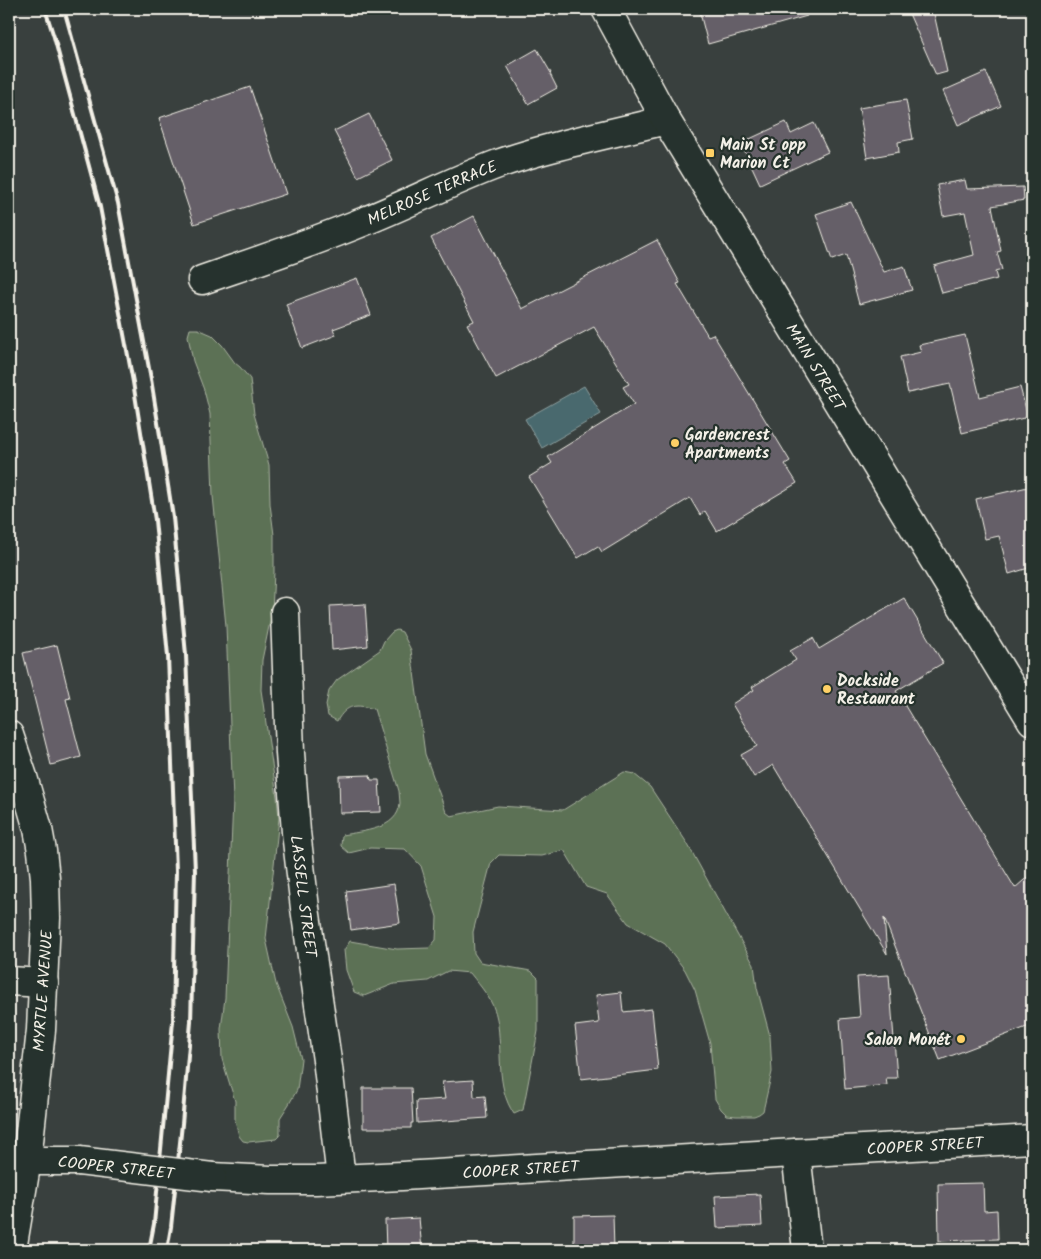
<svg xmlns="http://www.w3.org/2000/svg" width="1041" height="1259" viewBox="0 0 1041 1259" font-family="Kalam,sans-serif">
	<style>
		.green { fill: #5b7155; stroke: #a8b19e }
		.water { fill: #48696e; stroke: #8d9f9f }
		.building { fill: #655e67; stroke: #f4f1e8 }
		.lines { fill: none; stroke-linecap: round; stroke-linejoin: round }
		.minor-casing { stroke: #f4f1e8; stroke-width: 31 }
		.primary-casing { stroke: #f4f1e8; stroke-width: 31 }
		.minor { stroke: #26332d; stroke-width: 28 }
		.primary { stroke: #26332d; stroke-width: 28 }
		.rail { stroke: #f4f1e8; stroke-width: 4 }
		.minor-bridge-casing { stroke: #f4f1e8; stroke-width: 31; stroke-linecap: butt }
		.minor-bridge { stroke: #26332d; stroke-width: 28 }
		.poi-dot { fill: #ffd166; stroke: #26332d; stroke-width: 2 }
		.labels { text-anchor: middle; stroke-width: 4.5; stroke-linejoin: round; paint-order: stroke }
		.poi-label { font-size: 16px; font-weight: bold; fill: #f4f1e8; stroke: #26332d; text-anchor: start }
		.street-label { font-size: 16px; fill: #f4f1e8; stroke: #26332d }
	</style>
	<rect width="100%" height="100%" fill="#39403e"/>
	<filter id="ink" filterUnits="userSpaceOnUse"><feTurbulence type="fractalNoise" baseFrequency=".02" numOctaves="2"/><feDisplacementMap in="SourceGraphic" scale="10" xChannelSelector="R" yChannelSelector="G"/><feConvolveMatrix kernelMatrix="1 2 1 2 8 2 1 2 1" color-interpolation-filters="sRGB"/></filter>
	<g filter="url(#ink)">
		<g class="green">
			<path d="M190 329H198L212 335 222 345 235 363 240 367 250 379 254 414 269 465 270 504 274 535V572L272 612 262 660 261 690 277 797 279 818 266 939 276 984 293 1027 301 1059 297 1090 289 1104 280 1118V1135L276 1139 248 1142 243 1141 239 1136 235 1120V1101L222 1059 221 1029 225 998 233 800 226 626 213 496 210 414 204 390 193 361 188 336Z"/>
			<path d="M397 630 402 632 411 650 425 754 446 812 451 816 498 806 563 810 624 772 634 774 650 787 687 843 754 965 757 988 770 1036 772 1072 763 1111 759 1114 754 1116H736L727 1115 721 1109 715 1099 710 1043 695 990 685 970 665 944 628 923 607 894 586 887 564 850 542 856 499 855 491 863 473 932 474 953 480 962 531 971 538 978V1031L523 1110 514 1114C495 1086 503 1051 497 1019 494 1001 481 987 470 973L448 971 428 981 394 984 364 996 354 992 346 970 344 950 350 941 397 949 429 948 436 940 437 917 421 866 405 849 370 848 349 853 341 846 342 835C362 831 398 830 400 803 400 799 399 795 399 791L374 709C356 704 347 704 337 721L328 716 326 705 329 691 337 680 380 650 384 641 392 632Z"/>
		</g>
		<path class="water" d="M584 386 601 414 542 448 525 419Z"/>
		<g class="building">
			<path d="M699 9H806L807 16 708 44Z"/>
			<path d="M907 9H933L947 72 936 75Z"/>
			<path d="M537 49 551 73 550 74 557 88 528 104 507 66Z"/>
			<path d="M986 72 1001 106 958 125 943 91Z"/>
			<path d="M250 87 286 194 194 224 159 118Z"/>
			<path d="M906 100 913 139 898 142 899 152 867 158 859 108Z"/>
			<path d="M369 114 392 160 358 177 334 131Z"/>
			<path d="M786 122 791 134 814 123 828 152 760 184 741 143Z"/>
			<path d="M965 180 967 189 1023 187 1024 200 992 206 1001 251 997 252 1002 270 995 272 997 279 942 293 934 266 974 255 965 212 943 216 937 185Z"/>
			<path d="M851 202 884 272 904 266 912 290 859 304 846 255 832 260 816 214Z"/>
			<path d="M474 216 522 309 657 240 680 283 677 284 708 336 713 334 790 461 785 464 797 483 717 531 705 511 700 515 690 498 602 552 598 546 578 558 529 477 552 463 548 457 634 404 623 387 629 384 594 327 496 378 467 324 474 321 431 238Z"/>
			<path d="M357 278 371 315 333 329 336 335 302 348 286 304Z"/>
			<path d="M965 335 980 397 1020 387 1028 417 962 433 950 384 908 393 900 357 921 352 919 345Z"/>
			<path d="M1032 486V567L1009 574 999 536 985 539 976 499Z"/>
			<path d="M904 598 943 663 896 691 1015 888 1032 873V1025L940 1060 884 918 887 954 773 765 754 777 741 755 757 746 732 704 754 690 752 687 796 660 790 651 813 638 819 649Z"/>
			<path d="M365 604 368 646 332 650 330 606Z"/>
			<path d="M57 645 70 698 66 699 81 757 51 765 23 653Z"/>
			<path d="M370 775 371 780H379L381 812 340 813 339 776Z"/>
			<path d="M394 884 400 923 351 930 346 891Z"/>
			<path d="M889 975 897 1078H886L887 1085 845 1089 840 1019 860 1017 857 977Z"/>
			<path d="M621 992 623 1012 652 1009 658 1070 581 1079 575 1026 599 1023 596 995Z"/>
			<path d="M473 1080 474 1097 485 1096 487 1118 417 1123 416 1101 445 1099 442 1082Z"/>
			<path d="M363 1088H411L413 1123H411V1128H363Z"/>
			<path d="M983 1183 984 1211 997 1210 998 1239 939 1241 938 1184Z"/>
			<path d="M760 1194 762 1226 717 1228 715 1196Z"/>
			<path d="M613 1215 614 1250H574V1216Z"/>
			<path d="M419 1218 422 1250H386L385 1220Z"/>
		</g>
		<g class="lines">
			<g class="minor-casing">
				<g id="minor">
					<path id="s1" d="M202 280C257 261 312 243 365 221 410 203 452 181 498 164 553 145 610 134 666 120"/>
					<path id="s2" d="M285 612 290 753 296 832 305 908 328 1067 341 1178"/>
					<path d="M9 735 23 777 38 829 42 851 45 878 46 918 41 1030 27 1160 12 1250"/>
					<path d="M9 981 44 983"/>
					<path d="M796 1153 807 1250"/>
					<path d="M10 1161H79"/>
					<path id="s3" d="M212 1177 270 1180H316L402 1176 1032 1139"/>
				</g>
			</g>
			<g class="primary-casing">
				<g id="primary">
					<path id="s4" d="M606 9 666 120 1032 721"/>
				</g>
			</g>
			<use href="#minor" class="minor"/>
			<use href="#primary" class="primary"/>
			<g class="rail">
				<path d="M45 9 54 37 100 207 133 382 155 520 168 656 176 871 173 1021 154 1224 149 1250"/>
				<path d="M64 9 118 203 151 379 173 517 186 655 195 871 191 1022 182 1124 171 1227 167 1250"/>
			</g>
			<g class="minor-bridge-casing">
				<path id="minor-bridge" d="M79 1161 212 1177"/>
			</g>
			<use href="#minor-bridge" class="minor-bridge"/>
		</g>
	</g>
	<g class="poi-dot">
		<rect x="705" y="148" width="10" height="10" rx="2.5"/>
		<circle cx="675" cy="443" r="5"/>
		<circle cx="827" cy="689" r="5"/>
		<circle cx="961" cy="1039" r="5"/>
	</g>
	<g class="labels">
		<g class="poi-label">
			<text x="720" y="150">Main St opp<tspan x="720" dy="18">Marion Ct</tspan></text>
			<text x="685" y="440">Gardencrest<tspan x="685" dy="18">Apartments</tspan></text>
			<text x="837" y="686">Dockside<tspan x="837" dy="18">Restaurant</tspan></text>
			<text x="951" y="1045" text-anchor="end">Salon Monét</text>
		</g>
		<g class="street-label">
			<text dy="6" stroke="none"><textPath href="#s1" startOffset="246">MELROSE TERRACE</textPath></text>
			<text dy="6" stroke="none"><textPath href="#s4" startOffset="415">MAIN STREET</textPath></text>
			<text dy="6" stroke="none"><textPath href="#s2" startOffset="285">LASSELL STREET</textPath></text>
			<text transform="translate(42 991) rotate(-86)" y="6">MYRTLE AVENUE</text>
			<text dy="6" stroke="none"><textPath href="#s3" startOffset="714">COOPER STREET</textPath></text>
			<text transform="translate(116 1167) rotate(6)" y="6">COOPER STREET</text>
			<text dy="6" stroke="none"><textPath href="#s3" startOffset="309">COOPER STREET</textPath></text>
		</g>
	</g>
	<rect width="1041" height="1259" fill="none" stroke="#26332d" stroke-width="30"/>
	<rect x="15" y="15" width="1011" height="1229" fill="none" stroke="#f4f1e8" stroke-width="2" filter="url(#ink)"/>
</svg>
